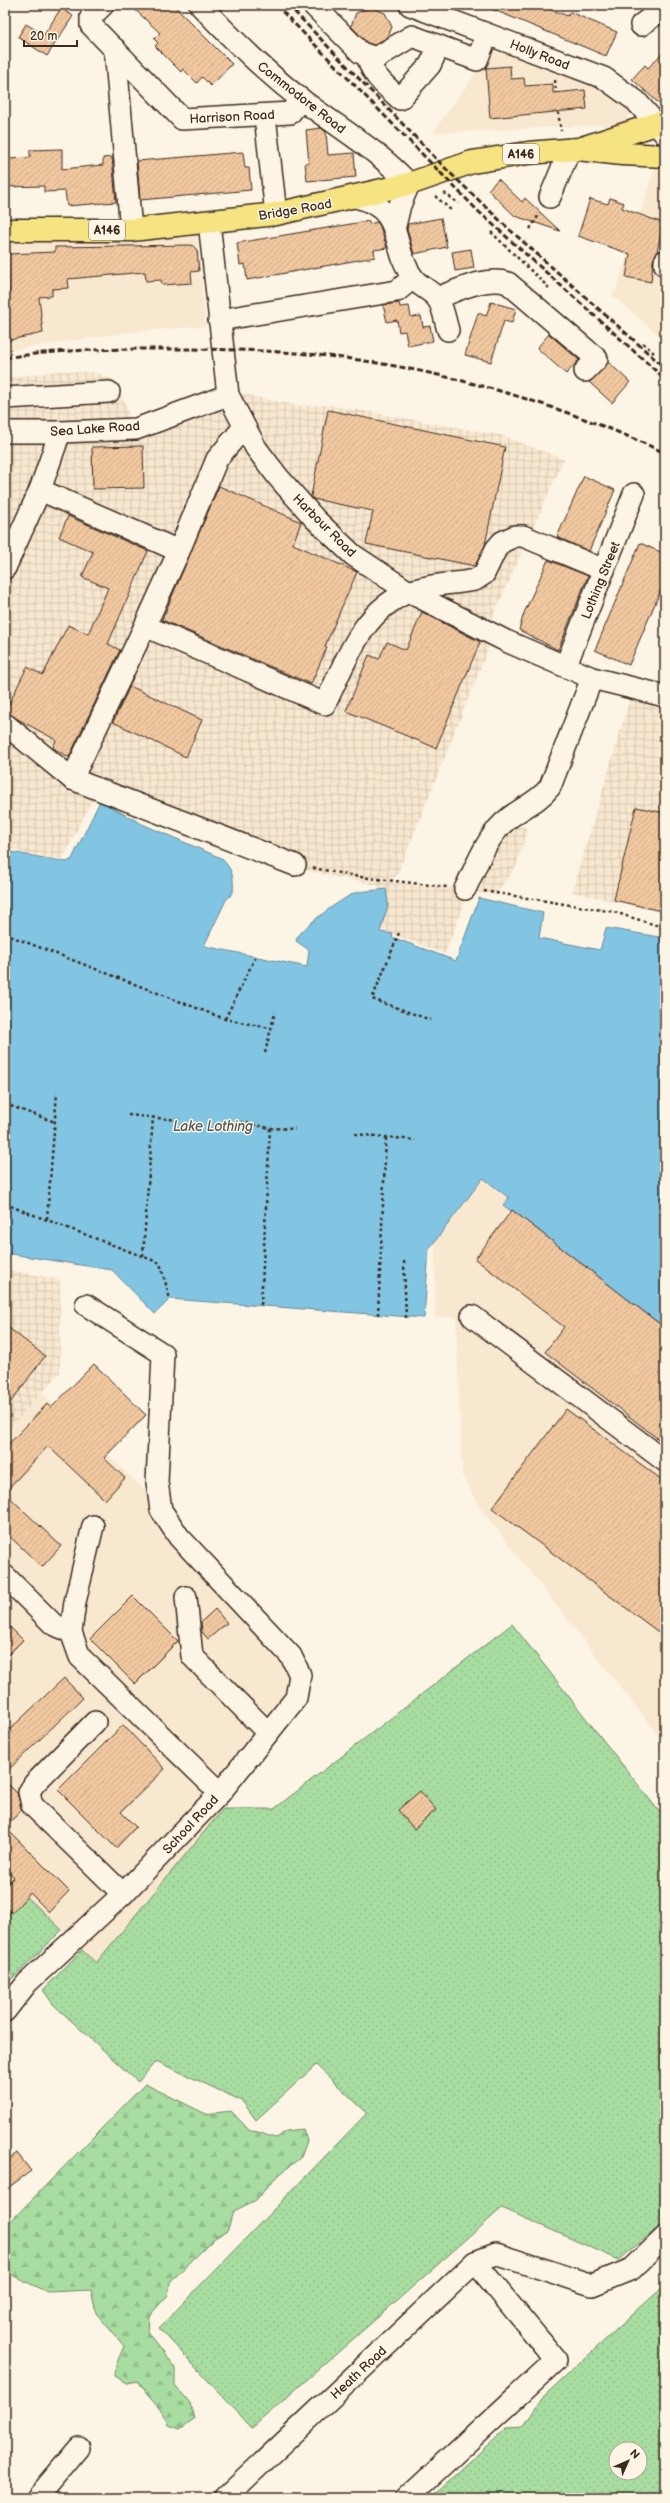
<svg xmlns="http://www.w3.org/2000/svg" width="670" height="2503" viewBox="0 0 670 2503" font-family="'Balsamiq Sans',sans-serif">
	<style>
		.built { fill: #f9e8d0 }
		.industrial { fill: url(#industrial-grid) }
		.grass { fill: url(#grass-dots); stroke: #718460; fill-rule: evenodd }
		.forest { fill: url(#forest-firs); stroke: #718460 }
		.water { fill: #82c5e3; stroke: #668794 }
		.building { fill: url(#building-hatch); stroke: #3b2a1e }
		.lines { fill: none; stroke-linecap: round; stroke-linejoin: round }
		.minor-casing { stroke: #3b2a1e; stroke-width: 24 }
		.highway-casing { stroke: #3b2a1e; stroke-width: 25 }
		.path { stroke: #3b2a1e; stroke-width: 2.5; stroke-dasharray: 3 3; stroke-linecap: butt }
		.minor { stroke: #fcf5e5; stroke-width: 21 }
		.highway { stroke: #f6e381; stroke-width: 22 }
		.rail { stroke: #3b2a1e; stroke-width: 3; stroke-dasharray: 6 3; stroke-linecap: butt }
		.labels { text-anchor: middle; stroke-width: 3; stroke-linejoin: round; paint-order: stroke }
		.shield { fill: #fcf5e5; stroke: #75675a; stroke-width: 1 }
		.shield-label { font-size: 12px; font-weight: bold; fill: #3b2a1e }
		.street-label { font-size: 13px; fill: #3b2a1e; stroke: #fcf5e5 }
		.water-label { font-size: 14px; font-style: italic; fill: #505859; stroke: #fcf5e5 }
	</style>
	<defs>
		<pattern id="industrial-grid" width="8" height="8" patternUnits="userSpaceOnUse"><rect width="8" height="8" fill="#f9e8d0"/><path d="M0 4h8M4 0v8" fill="none" stroke="#d6c7b2"/></pattern>
		<pattern id="grass-dots" width="8" height="8" patternUnits="userSpaceOnUse"><rect width="8" height="8" fill="#a7dda1"/><path d="M2 2h.1M6 6h.1" fill="none" stroke="#91be8a" stroke-width="1.8" stroke-linecap="round"/></pattern>
		<pattern id="forest-firs" width="22" height="20" patternUnits="userSpaceOnUse"><rect width="22" height="20" fill="#a7dda1"/><path d="M5 1l3.5 6h-7zM16 11l3.5 6h-7z" fill="#91be8a"/></pattern>
		<pattern id="building-hatch" width="6" height="6" patternUnits="userSpaceOnUse"><rect width="6" height="6" fill="#f1c8a0"/><path d="M-1 1l2-2M0 6l6-6M5 7l2-2" fill="none" stroke="#d0ac89"/></pattern>
	</defs>
	<rect width="100%" height="100%" fill="#fcf5e5"/>
	<filter id="ink" filterUnits="userSpaceOnUse"><feTurbulence type="fractalNoise" baseFrequency=".025" numOctaves="2"/><feDisplacementMap in="SourceGraphic" scale="8" xChannelSelector="R" yChannelSelector="G"/><feConvolveMatrix kernelMatrix="1 2 1 2 8 2 1 2 1" color-interpolation-filters="sRGB"/></filter>
	<g filter="url(#ink)">
		<g class="built">
			<path d="M495 47 612 90 630 112 625 124 432 133Z"/>
			<path d="M656 163 665 164V341L612 295 617 288Z"/>
			<path d="M197 236 206 326 131 332 5 351V240Z"/>
			<path d="M482 1178 665 1320V1744L479 1507 462 1475 456 1317H435V1241Z"/>
			<path d="M42 1393 148 1493 157 1521 310 1681 223 1809 96 1963 5 1876V1434Z"/>
		</g>
		<g class="industrial">
			<path d="M59 371 97 373 112 379 125 403 130 419 203 393 228 391 299 406 329 405 500 435 564 459 490 623 491 642 399 871 391 883 456 888 507 820 528 829 516 867 495 895 469 891 445 954 371 926 380 886 286 866 245 850 216 849 97 799 92 801 62 860 5 849V378Z"/>
			<path d="M635 682 665 684V913L572 892Z"/>
			<path d="M5 1269 60 1280V1373L5 1434Z"/>
		</g>
		<g class="grass">
			<path d="M512 1624 665 1819V2222L619 2260 502 2208 252 2428 159 2328 367 2113 316 2065 256 2120 242 2101 156 2061 138 2082 53 2004 43 1990 82 1950 96 1963 223 1809H274Z"/>
			<path d="M5 1876 62 1930 5 1986Z"/>
			<path d="M665 2285V2498H430L506 2428 523 2427 544 2396ZM616 2449H640V2473H616Z"/>
		</g>
		<path class="forest" d="M145 2084 206 2114 231 2111 250 2131C261 2131 267 2137 277 2138L286 2131 303 2129 307 2141 301 2157 274 2179 256 2200 234 2211 227 2232 216 2237 170 2282 168 2295 149 2316 148 2333 175 2368V2385L190 2403 194 2419 180 2429 169 2425C163 2407 147 2396 137 2381L126 2383 115 2376 116 2365 124 2346 96 2313 91 2290 47 2292 12 2275H5V2227Z"/>
		<path class="water" d="M100 801 142 824 221 858C233 870 234 877 233 893L226 900 204 946 307 967 309 950 296 941C297 930 344 897 355 893 365 890 376 891 386 889L388 905 380 932 393 934 392 937 456 961 479 898 543 913 539 938 600 950 606 928 665 938V1328L503 1205 509 1198 483 1178 429 1249 424 1318 170 1299 155 1314 112 1270 5 1253V851L67 862 72 859Z"/>
		<g class="building">
			<path d="M130 5H173L232 64 211 86 202 77 197 83 183 69 181 72 155 46 158 43 154 39 160 33Z"/>
			<path d="M482 5H538L568 16 570 12 617 32 606 56Z"/>
			<path d="M371 7 385 13 392 27 388 37 374 45 367 43 351 26 356 13Z"/>
			<path d="M61 8 73 16 47 56 18 37 26 24 44 35Z"/>
			<path d="M665 50V109L632 79 645 65 648 68Z"/>
			<path d="M510 66 511 79 524 78 525 86 553 84V93L585 90 587 109 490 118 486 68Z"/>
			<path d="M321 128 326 132 328 155 354 153 356 177 307 181 305 163H309L306 130Z"/>
			<path d="M62 149V169L103 165V158L112 157 116 202 67 206 65 191 44 192V186L5 187V159L30 158V150Z"/>
			<path d="M243 152 245 168H249L251 190 140 200 137 161Z"/>
			<path d="M498 179 522 202 525 198 560 231 515 216 488 190Z"/>
			<path d="M610 198 624 203 622 208 663 223 657 252 653 261 651 282 626 277 630 254 578 236 590 199 608 204Z"/>
			<path d="M441 218 447 247 414 254 407 229 408 224Z"/>
			<path d="M369 221V224L377 222 380 226 387 248 374 250 375 257 247 280 245 264 240 265 237 243Z"/>
			<path d="M192 245 197 250 199 271 191 272 192 283 162 285 161 280 146 281 145 272 68 279 69 288 52 289V296L39 297 43 333 5 341V297L9 296 8 254 55 252V247Z"/>
			<path d="M471 249 474 268 455 271 452 252Z"/>
			<path d="M491 302 516 309 512 323 504 321 491 362 465 355 478 313 486 316Z"/>
			<path d="M399 303 400 307 409 306 411 317 421 316 423 327 430 326 433 341 408 346 405 331 399 332 397 320 387 322 383 305Z"/>
			<path d="M549 334 579 360 566 374 537 348Z"/>
			<path d="M608 362 630 382 612 403 589 382Z"/>
			<path d="M328 410 505 447 485 545 475 566 366 544 373 511 313 499 311 496Z"/>
			<path d="M143 446 144 488 93 489 92 447Z"/>
			<path d="M584 476 615 490 589 551 557 537Z"/>
			<path d="M219 486 301 522 293 544 357 572 325 646 327 647 311 684 162 620Z"/>
			<path d="M68 516 148 551 108 644 120 650 69 757 53 748 56 740 5 712 27 667 43 675 68 625 88 634 108 588 82 577 93 552 59 537Z"/>
			<path d="M640 543 665 554V580L629 665 595 650Z"/>
			<path d="M548 560 588 576 558 650 519 630 524 613Z"/>
			<path d="M422 612 480 642 436 748 346 711 369 655 379 659 387 642 406 650Z"/>
			<path d="M130 686 202 720 186 757 113 722Z"/>
			<path d="M636 807 665 813V894L661 911 614 900Z"/>
			<path d="M512 1210 665 1328V1444L545 1352 564 1327 475 1259Z"/>
			<path d="M5 1325 45 1356 5 1410Z"/>
			<path d="M94 1364 146 1415 104 1458 125 1478 105 1500 48 1446 5 1492V1448L47 1404 51 1408Z"/>
			<path d="M566 1409 665 1482V1637L492 1508Z"/>
			<path d="M5 1493 61 1546 42 1567 5 1532Z"/>
			<path d="M133 1596 178 1641 135 1684 90 1639Z"/>
			<path d="M215 1609 227 1623 208 1639 202 1632 201 1622Z"/>
			<path d="M5 1622 23 1640 5 1658Z"/>
			<path d="M64 1678 83 1698 5 1773V1734Z"/>
			<path d="M123 1725 165 1769 121 1812 136 1827 116 1848 58 1790Z"/>
			<path d="M5 1781 17 1793 22 1810 5 1827 69 1891 49 1912 30 1893 12 1913 5 1906V1887L14 1877 5 1868Z"/>
			<path d="M420 1791 436 1810 414 1829 398 1810Z"/>
			<path d="M17 2153 31 2171 5 2190V2162Z"/>
		</g>
		<g class="lines">
			<g class="minor-casing">
				<g id="minor">
					<path d="M103 5 91 17V25L182 119 290 113 301 99"/>
					<path d="M200 5C232 39 265 72 302 100 338 127 379 151 409 184L400 205 395 226"/>
					<path d="M313 5 361 53 376 58 412 36 477 60 487 35"/>
					<path d="M410 5 604 78 636 101 665 134"/>
					<path d="M641 25 664 8"/>
					<path d="M115 49 131 230"/>
					<path d="M368 57C371 75 387 87 400 99L430 65 439 46"/>
					<path d="M266 125 276 214"/>
					<path d="M356 197C406 209 390 247 413 278 419 286 430 290 437 298 443 305 445 321 448 330"/>
					<path d="M550 197 570 149"/>
					<path d="M209 222 228 395 256 448 278 477 315 519 353 555 409 592 506 641 592 678 665 696"/>
					<path d="M665 261V265"/>
					<path d="M437 298C458 290 485 276 508 283L597 359 585 371"/>
					<path d="M219 320 397 291 413 278"/>
					<path d="M5 398 109 392"/>
					<path d="M244 427 217 459 179 551 145 626 325 704C346 662 361 611 409 592 429 584 454 584 475 580L484 574 496 549 502 542 515 536H523L604 570"/>
					<path d="M5 432H60L136 429 228 395"/>
					<path d="M40 490 179 551"/>
					<path d="M5 568 40 490 60 432"/>
					<path d="M566 665 634 494"/>
					<path d="M5 724 72 779 295 865"/>
					<path d="M72 779 145 626"/>
					<path d="M465 889C477 865 487 835 509 818 523 807 538 802 550 787L592 678"/>
					<path d="M86 1305 163 1354 157 1482 161 1510 179 1537 291 1656 300 1675 296 1698 220 1793"/>
					<path d="M472 1316 665 1461"/>
					<path d="M5 1576 53 1624 71 1632"/>
					<path d="M186 1597 192 1656 268 1733"/>
					<path d="M95 1722 34 1784 29 1792 32 1805 123 1894"/>
					<path d="M5 2011 27 1983 123 1894 220 1793 80 1657 71 1632 75 1602 93 1526"/>
					<path d="M37 2498 79 2448"/>
					<path d="M225 2498 475 2262 496 2254 592 2285 632 2269 665 2237"/>
					<path d="M407 2498 556 2360 475 2262"/>
				</g>
			</g>
			<g class="highway-casing">
				<g id="highway">
					<path d="M585 147 665 121"/>
					<path d="M5 230H131L276 214 409 184 472 162 528 153 578 149 622 154 665 156"/>
				</g>
			</g>
			<g class="path">
				<path d="M555 80 556 93"/>
				<path d="M558 112 561 131"/>
				<path d="M444 193 459 204"/>
				<path d="M435 196 452 211"/>
				<path d="M530 229 540 213"/>
				<path d="M491 232 549 288"/>
				<path d="M643 343 654 353"/>
				<path d="M313 868 360 877 447 887"/>
				<path d="M484 891 614 912 665 928"/>
				<path d="M399 933 372 999 431 1020"/>
				<path d="M5 934 225 1019 270 1028"/>
				<path d="M225 1019 256 956"/>
				<path d="M265 1053 275 1012"/>
				<path d="M5 1104 55 1122"/>
				<path d="M128 1115 179 1120"/>
				<path d="M241 1122 270 1128 295 1129"/>
				<path d="M355 1134 415 1140"/>
				<path d="M5 1204 160 1263 170 1299"/>
				<path d="M47 1219 57 1093"/>
				<path d="M143 1256 153 1117"/>
				<path d="M404 1261 406 1318"/>
				<path d="M261 1305 270 1128"/>
				<path d="M378 1315 386 1137"/>
			</g>
			<use href="#minor" class="minor"/>
			<use href="#highway" class="highway"/>
			<g class="rail">
				<path d="M276 5 479 212 665 379"/>
				<path d="M288 5 448 171 510 230 665 368"/>
				<path d="M5 358C60 349 115 349 171 349 216 349 262 350 307 354 425 364 557 402 665 453"/>
			</g>
		</g>
	</g>
	<g class="labels">
		<g class="shield">
			<rect x="503" y="144" width="36" height="20" rx="3"/>
			<rect x="89" y="220" width="36" height="20" rx="3"/>
		</g>
		<g class="shield-label">
			<text x="521" y="158">A146</text>
			<text x="107" y="234">A146</text>
		</g>
		<g class="street-label">
			<text transform="translate(540 54) rotate(21)" y="5">Holly Road</text>
			<text transform="translate(302 97) rotate(38)" y="5">Commodore Road</text>
			<text transform="translate(232 116) rotate(-3)" y="5">Harrison Road</text>
			<text transform="translate(295 209) rotate(-10)" y="5">Bridge Road</text>
			<text transform="translate(95 428) rotate(-4)" y="5">Sea Lake Road</text>
			<text transform="translate(325 525) rotate(45)" y="5">Harbour Road</text>
			<text transform="translate(600 580) rotate(-68)" y="5">Lothing Street</text>
			<text transform="translate(190 1824) rotate(-47)" y="5">School Road</text>
			<text transform="translate(358 2372) rotate(-43)" y="5">Heath Road</text>
		</g>
		<g class="water-label">
			<text x="213" y="1131">Lake Lothing</text>
		</g>
	</g>
	<rect width="670" height="2503" fill="none" stroke="#fcf5e5" stroke-width="20"/>
	<rect x="10" y="10" width="650" height="2483" fill="none" stroke="#3b2a1e" stroke-width="1.5" filter="url(#ink)"/>
	<g transform="translate(628 2461) rotate(45)"><circle r="19" fill="#fcf5e5" stroke="#afa495"/>
	<path d="M0-3L7 15L0 10L-7 15Z" fill="#3b2a1e"/>
	<text y="-6" font-size="11" font-weight="bold" text-anchor="middle" fill="#3b2a1e">N</text>
	</g>
	<path d="M24 40v6h53v-6" fill="none" stroke="#3b2a1e" stroke-width="2"/>
	<text x="30" y="40" font-size="12" fill="#3b2a1e" stroke="#fcf5e5" stroke-width="3" paint-order="stroke">20 m</text>
</svg>
